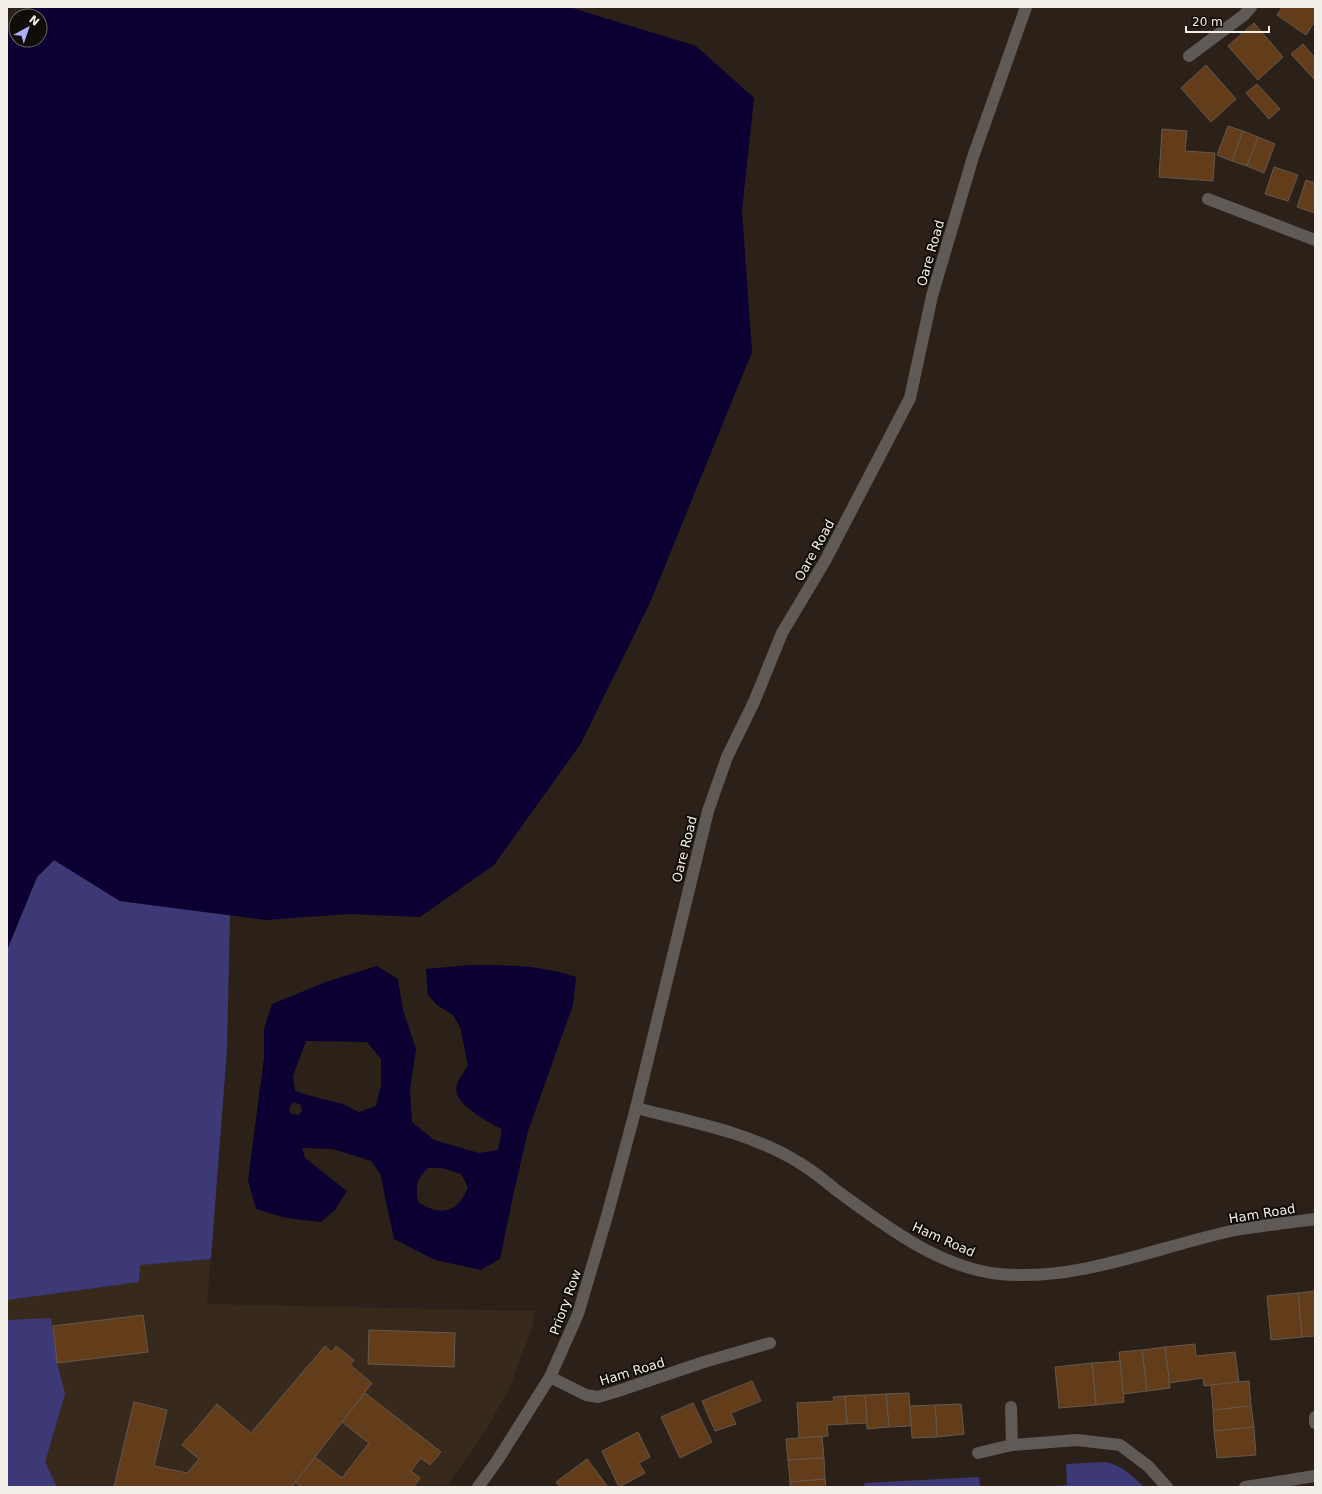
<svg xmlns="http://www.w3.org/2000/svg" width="1322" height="1494" viewBox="0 0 1322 1494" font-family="'DejaVu Sans',sans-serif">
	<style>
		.built { fill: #38291d }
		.green { fill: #3d3976 }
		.water { fill: #0b0031; fill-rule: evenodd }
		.building { fill: #633d1a; stroke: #63584f }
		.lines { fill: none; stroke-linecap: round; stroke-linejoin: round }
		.minor { stroke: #5f5a56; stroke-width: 12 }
		.labels { text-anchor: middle; stroke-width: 4; stroke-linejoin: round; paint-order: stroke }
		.street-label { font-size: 13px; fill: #f4eee8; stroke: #100c08 }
	</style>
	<rect width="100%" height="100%" fill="#2b2119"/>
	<path class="built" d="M227 1049 207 1304 535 1311 532 1328 508 1392 475 1447 446 1487H7V1168Z"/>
	<g class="green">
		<path d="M54 860 120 901 230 915 227 1049 211 1259 140 1265 139 1282 7 1300V950L37 877Z"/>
		<path d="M51 1318 57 1363 65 1394 45 1462 57 1487H7V1320Z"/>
		<path d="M1105 1462C1122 1465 1132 1476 1144 1487H1035L1067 1485 1066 1464Z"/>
		<path d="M979 1477 980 1487H865L864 1483Z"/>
	</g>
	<g class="water">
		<path d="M32 7H569L696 46 754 98 742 211 752 352 649 605 580 745 494 865 420 917 348 914 266 920 120 901 54 860 37 877 7 950V27L16 20V40H40V16H21Z"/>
		<path d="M470 965C506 965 541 965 576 977L573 1005 528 1131 513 1196 500 1259 481 1270 435 1260 394 1239 380 1173 371 1161 333 1149 302 1148 305 1158 347 1191 335 1210 321 1222 286 1218 256 1209 248 1180 264 1058V1029L272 1004 326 982 377 966 398 979 403 1010 416 1049 410 1089 412 1122 434 1140 479 1153 498 1150 502 1129C489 1122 450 1103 457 1084 459 1078 465 1071 468 1065L460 1027 453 1015 437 1005 428 995 426 969ZM306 1041 367 1042 381 1059V1086L376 1106 359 1112 343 1104 318 1098 295 1091 293 1076ZM294 1102 301 1105 302 1111 299 1115 292 1114 289 1111 290 1106ZM428 1168H442L461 1174 468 1187C458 1213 441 1217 418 1202 415 1186 417 1179 428 1168Z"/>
	</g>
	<g class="building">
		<path d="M1282 7H1315V21L1306 35 1277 15Z"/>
		<path d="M1254 23 1283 57 1258 80 1228 46Z"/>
		<path d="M1303 44 1315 58 1314 79 1291 54Z"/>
		<path d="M1206 65 1236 99 1211 122 1181 88Z"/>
		<path d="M1257 84 1280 109 1269 119 1246 93Z"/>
		<path d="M1228 126 1243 131 1232 161 1217 155Z"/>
		<path d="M1162 129 1187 131 1185 151 1215 153 1213 181 1159 177Z"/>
		<path d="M1243 131 1258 137 1247 166 1232 161Z"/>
		<path d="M1258 137 1275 144 1264 173 1247 166Z"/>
		<path d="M1274 167 1298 175 1288 201 1265 194Z"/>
		<path d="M1306 180 1315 183V213L1297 207Z"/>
		<path d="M1315 1291V1336L1302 1337 1298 1293Z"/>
		<path d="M1298 1293 1302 1337 1271 1340 1267 1296Z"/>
		<path d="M143 1315 148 1352 57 1363 53 1326Z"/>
		<path d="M369 1330 455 1333 454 1367 368 1364Z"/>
		<path d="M1195 1344 1196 1356 1235 1352 1239 1382 1204 1386 1203 1378 1169 1383 1165 1347Z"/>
		<path d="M325 1346 332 1352 336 1346 354 1360 350 1365 372 1383 292 1487H114L134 1402 167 1410 154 1466 187 1473 199 1459 182 1445 217 1404 251 1433Z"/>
		<path d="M1165 1347 1170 1388 1147 1391 1142 1350Z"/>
		<path d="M1142 1350 1147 1391 1123 1394 1119 1352Z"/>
		<path d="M1120 1361 1124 1402 1096 1405 1092 1363Z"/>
		<path d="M1092 1363 1096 1405 1059 1408 1055 1367Z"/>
		<path d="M752 1381 761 1401 731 1413 736 1424 715 1431 702 1401Z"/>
		<path d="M1249 1381 1251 1406 1213 1410 1211 1385Z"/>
		<path d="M365 1393 441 1452 430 1465 421 1458 411 1471 420 1478 413 1487H301L295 1482 315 1457 342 1478 369 1443 342 1422Z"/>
		<path d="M909 1393 911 1426 889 1427 886 1394Z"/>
		<path d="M886 1394 889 1427 867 1429 865 1395Z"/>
		<path d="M865 1395 867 1423 847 1424 845 1396Z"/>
		<path d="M845 1396 847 1424 827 1425 828 1436 799 1438 797 1403 834 1401 833 1397Z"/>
		<path d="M693 1403 712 1442 680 1458 661 1417Z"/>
		<path d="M961 1404 964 1434 937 1437 935 1405Z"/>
		<path d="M935 1405 937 1437 912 1438 910 1406Z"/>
		<path d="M1251 1406 1254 1427 1214 1431 1213 1410Z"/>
		<path d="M1254 1427 1256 1455 1217 1458 1214 1431Z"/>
		<path d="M638 1432 650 1457 639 1463 645 1473 619 1487 602 1451Z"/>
		<path d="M822 1436 824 1458 788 1460 786 1439Z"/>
		<path d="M824 1458 825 1479 790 1482 788 1460Z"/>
		<path d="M587 1459 608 1487H560L556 1482Z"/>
		<path d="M825 1479 826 1487H790V1482Z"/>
	</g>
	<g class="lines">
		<g class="minor">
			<path d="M1189 56 1244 15 1251 7"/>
			<path d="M1208 199 1315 240"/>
			<path d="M636 1108C691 1122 749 1132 798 1162 812 1170 824 1180 836 1190 884 1225 939 1268 1000 1274 1079 1282 1159 1246 1236 1230 1262 1225 1289 1223 1315 1219"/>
			<path d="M550 1377 586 1395 598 1397 615 1392 704 1362 770 1343"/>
			<path d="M1011 1407 1012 1445"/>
			<path d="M1315 1417V1423"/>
			<path d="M978 1453 1012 1445 1077 1440 1120 1445 1148 1466 1167 1487"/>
			<path d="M478 1487 497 1461 550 1377 578 1314 607 1216 636 1108 708 811 727 757 754 702 782 633 825 561 910 398 932 296 973 157 1026 7"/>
			<path d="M1245 1487 1315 1476"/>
		</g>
	</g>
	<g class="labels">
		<g class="street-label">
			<text transform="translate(930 253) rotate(-74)" y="5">Oare Road</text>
			<text transform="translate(814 550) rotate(-61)" y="5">Oare Road</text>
			<text transform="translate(684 849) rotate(-76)" y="5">Oare Road</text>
			<text transform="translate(1262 1213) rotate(-9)" y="5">Ham Road</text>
			<text transform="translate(944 1239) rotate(24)" y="5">Ham Road</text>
			<text transform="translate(565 1302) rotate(-70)" y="5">Priory Row</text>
			<text transform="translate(632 1371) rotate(-17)" y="5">Ham Road</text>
		</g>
	</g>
	<rect width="1322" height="1494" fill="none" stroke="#f4eee8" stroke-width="16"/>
	<g transform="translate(28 28) rotate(40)"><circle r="19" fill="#100c08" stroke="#6b6662"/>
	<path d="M0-3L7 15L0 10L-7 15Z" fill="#aeaefb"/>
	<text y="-6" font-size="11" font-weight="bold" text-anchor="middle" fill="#f4eee8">N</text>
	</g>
	<path d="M1186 26v6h83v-6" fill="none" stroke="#f4eee8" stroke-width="2"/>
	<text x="1192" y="26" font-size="12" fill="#f4eee8" stroke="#100c08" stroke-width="3" paint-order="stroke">20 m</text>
</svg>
